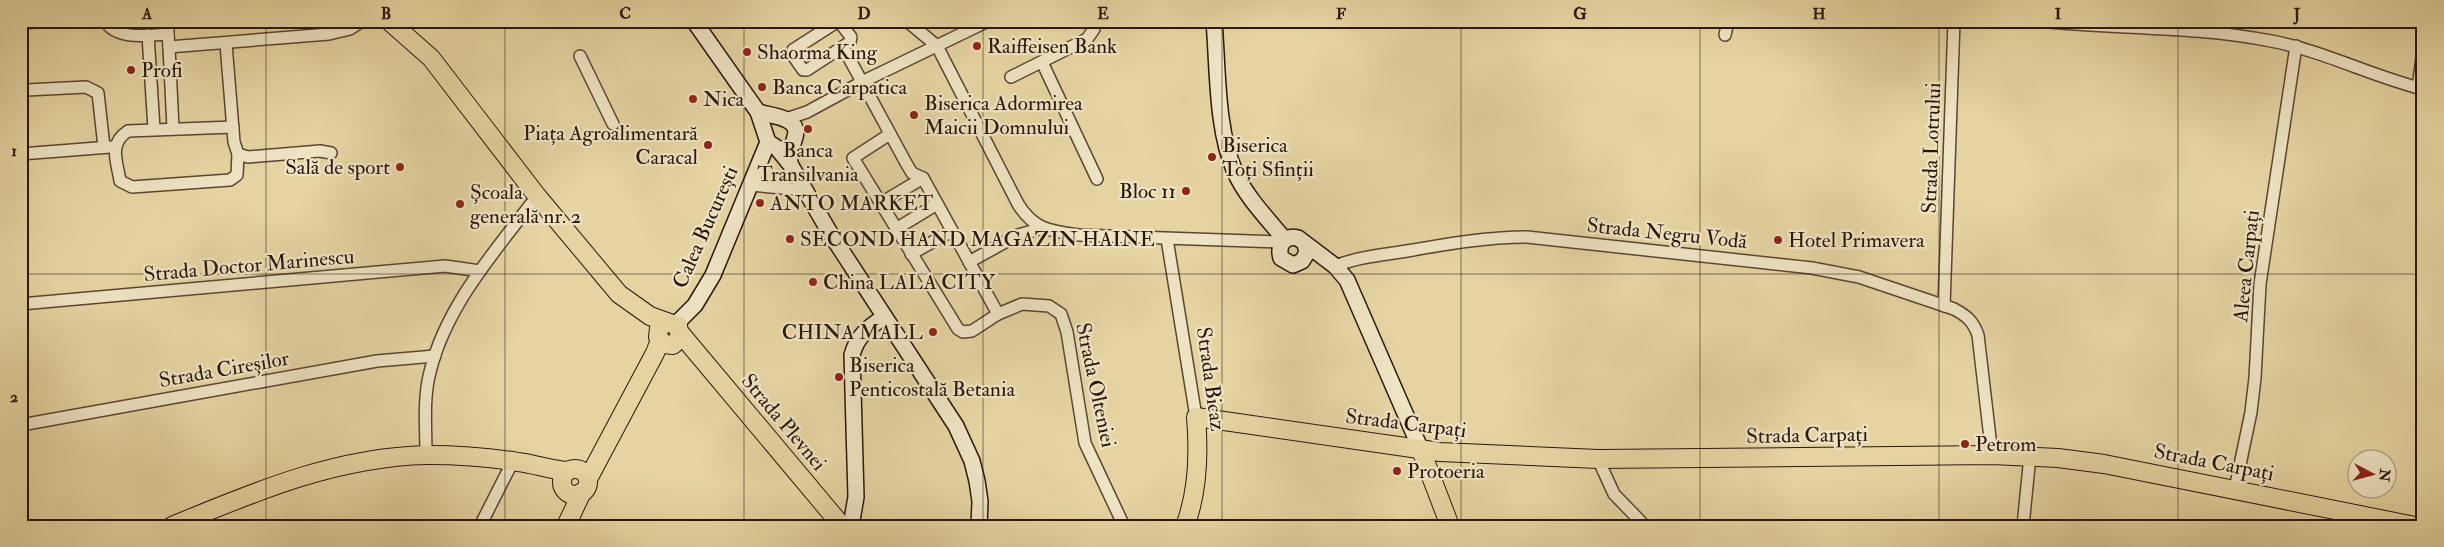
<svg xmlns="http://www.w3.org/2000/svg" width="2444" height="547" viewBox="0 0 2444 547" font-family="'IM FELL Double Pica',serif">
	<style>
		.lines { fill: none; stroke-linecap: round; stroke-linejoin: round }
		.street-casing { stroke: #594632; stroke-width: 14 }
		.secondary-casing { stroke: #2a170c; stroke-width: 18 }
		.primary-casing { stroke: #2a170c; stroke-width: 20 }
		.street { stroke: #eee3c3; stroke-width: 11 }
		.secondary { stroke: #eee3c3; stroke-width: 15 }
		.primary { stroke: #e5d4a2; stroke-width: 18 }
		.grid { fill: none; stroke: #2a170c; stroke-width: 1; stroke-opacity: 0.55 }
		.poi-dot { fill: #8f2418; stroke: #eee3c3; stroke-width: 2 }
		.labels { text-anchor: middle; stroke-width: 4.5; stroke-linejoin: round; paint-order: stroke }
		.poi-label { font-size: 21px; fill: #2a170c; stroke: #eee3c3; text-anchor: start }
		.street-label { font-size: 21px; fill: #2a170c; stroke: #eee3c3 }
		.neatline { fill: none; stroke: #2a170c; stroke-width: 2 }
		.grid-label { font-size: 16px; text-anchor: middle; font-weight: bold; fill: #2a170c }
	</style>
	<rect width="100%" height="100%" fill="#e5d4a2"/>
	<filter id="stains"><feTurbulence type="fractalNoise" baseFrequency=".004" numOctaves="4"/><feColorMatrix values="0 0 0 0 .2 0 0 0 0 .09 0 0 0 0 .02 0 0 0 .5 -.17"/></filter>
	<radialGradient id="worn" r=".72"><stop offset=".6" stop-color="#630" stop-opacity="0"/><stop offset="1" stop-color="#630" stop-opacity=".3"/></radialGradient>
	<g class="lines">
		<g class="street-casing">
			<g id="street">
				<path d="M105 21C117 41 149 35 168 34L169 47 329 34 350 29 362 21"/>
				<path d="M168 21V34"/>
				<path d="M907 21 937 46 1018 204C1034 230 1050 231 1079 235L1282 242"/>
				<path d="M2038 21C2115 29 2195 26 2271 41 2324 51 2371 76 2423 89"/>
				<path d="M21 23 51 21"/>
				<path d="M835 23 841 24 851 37 850 42 807 70H803L792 54 793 50Z"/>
				<path d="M148 35 154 129"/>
				<path d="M1725 35 1728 21"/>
				<path d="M226 44 234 142 238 154 248 157 320 151 331 153"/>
				<path d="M169 47 173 128"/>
				<path d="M843 47 906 163 912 173 923 178 998 314"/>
				<path d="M580 56 613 124"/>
				<path d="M1042 62 1097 179"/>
				<path d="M1011 77 1087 39 1094 29 1092 21"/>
				<path d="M2418 88 2423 50"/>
				<path d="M26 90 86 87 98 93 104 147"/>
				<path d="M786 119 807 112 866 80 988 21"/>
				<path d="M233 127 128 131C108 144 117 161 120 181L132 187 230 180 237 175 238 154"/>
				<path d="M890 134 853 158 958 329 963 332 972 331 998 314 1022 304 1049 306 1061 314 1067 332 1085 443 1124 526"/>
				<path d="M21 154 110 147"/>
				<path d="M750 185 804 190"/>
				<path d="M881 203 923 178"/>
				<path d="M896 229 937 204"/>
				<path d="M1167 239 1196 417"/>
				<path d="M911 254 952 231"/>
				<path d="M969 262 1018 235 1043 228"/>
				<path d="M1335 266C1358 257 1383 255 1407 251 1447 244 1487 237 1527 237L1812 268 1859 277 1954 309C1967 316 1973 321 1978 335L1992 455"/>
				<path d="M21 304 445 266 480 271"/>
				<path d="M1944 306 1954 21"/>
				<path d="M21 425 377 361 435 356"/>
				<path d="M426 455C426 428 423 398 430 372 446 305 497 249 537 196"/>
				<path d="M1598 459 1614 494 1645 526"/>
				<path d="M2235 489 2251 412 2255 378 2260 284 2296 46"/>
				<path d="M480 526 513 461"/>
				<path d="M2023 526 2030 456"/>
			</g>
		</g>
		<g class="secondary-casing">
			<g id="secondary">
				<path d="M694 21 758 112 768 142 777 148 790 164 830 233 956 426 972 461 977 481 980 501 979 526"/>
				<path d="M1214 21C1218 68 1216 129 1235 172 1246 197 1268 219 1285 240"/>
				<path d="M758 112C771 116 801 117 795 137 792 149 789 150 790 164"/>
				<path d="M1305 244 1307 253 1302 261 1293 265 1281 258C1277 245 1285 235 1298 238L1335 266 1347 280 1421 450"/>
				<path d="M676 324 695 305 713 275 768 142"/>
				<path d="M851 526 856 497 852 355C857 336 869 327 884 317"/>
			</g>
		</g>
		<g class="primary-casing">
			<g id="primary">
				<path d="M389 21 431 58 537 196 619 294 650 316 678 326 680 338 673 345 664 344 658 337 659 328 666 322"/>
				<path d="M681 334 842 526"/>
				<path d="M1421 450 1450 526"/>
				<circle cx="575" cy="482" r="13"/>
				<path d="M588 479 655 353 660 340"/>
				<path d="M172 526C254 492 336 457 427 455 457 455 488 457 518 462 535 464 550 470 567 471"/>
				<path d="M566 526 582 492"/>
				<path d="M1185 526C1198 492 1199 452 1196 417L1440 452 1598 459 1992 455 2058 458 2104 464 2415 526"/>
			</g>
		</g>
		<use href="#street" class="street"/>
		<use href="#secondary" class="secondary"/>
		<use href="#primary" class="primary"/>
	</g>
	<path class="grid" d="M266 21V526M505 21V526M744 21V526M983 21V526M1222 21V526M1461 21V526M1700 21V526M1939 21V526M2178 21V526M21 274H2423"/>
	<g class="poi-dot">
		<circle cx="977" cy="46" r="5"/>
		<circle cx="747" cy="52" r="5"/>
		<circle cx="131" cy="70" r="5"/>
		<circle cx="762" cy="87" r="5"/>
		<circle cx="693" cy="99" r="5"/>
		<circle cx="914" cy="115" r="5"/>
		<circle cx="808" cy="129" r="5"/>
		<circle cx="708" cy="145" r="5"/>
		<circle cx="1212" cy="157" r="5"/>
		<circle cx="400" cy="167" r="5"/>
		<circle cx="1186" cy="191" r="5"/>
		<circle cx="760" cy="203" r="5"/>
		<circle cx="460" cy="204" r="5"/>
		<circle cx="790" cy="239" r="5"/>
		<circle cx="1778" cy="240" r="5"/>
		<circle cx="813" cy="282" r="5"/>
		<circle cx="933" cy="332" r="5"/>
		<circle cx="839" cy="377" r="5"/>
		<circle cx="1965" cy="444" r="5"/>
		<circle cx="1397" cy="471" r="5"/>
	</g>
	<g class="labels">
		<g class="poi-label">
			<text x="987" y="53">Raiffeisen Bank</text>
			<text x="757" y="59">Shaorma King</text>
			<text x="141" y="77">Profi</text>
			<text x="772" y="94">Banca Carpatica</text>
			<text x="703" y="106">Nica</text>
			<text x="924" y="110">Biserica Adormirea<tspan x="924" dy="24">Maicii Domnului</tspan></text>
			<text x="698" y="140" text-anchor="end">Piața Agroalimentară<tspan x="698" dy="24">Caracal</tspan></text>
			<text x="1222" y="152">Biserica<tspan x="1222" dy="24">Toți Sfinții</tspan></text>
			<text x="808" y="157" text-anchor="middle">Banca<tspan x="808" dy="24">Transilvania</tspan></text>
			<text x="390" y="174" text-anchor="end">Sală de sport</text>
			<text x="1176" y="198" text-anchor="end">Bloc 11</text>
			<text x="470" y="199">Școala<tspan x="470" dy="24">generală nr. 2</tspan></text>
			<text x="770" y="210">ANTO MARKET</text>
			<text x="800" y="246">SECOND HAND MAGAZIN HAINE</text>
			<text x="1788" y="247">Hotel Primavera</text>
			<text x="823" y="289">China LALA CITY</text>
			<text x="923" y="339" text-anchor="end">CHINA MALL</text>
			<text x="849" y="372">Biserica<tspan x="849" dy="24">Penticostală Betania</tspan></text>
			<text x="1975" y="451">Petrom</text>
			<text x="1407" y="478">Protoeria</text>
		</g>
		<g class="street-label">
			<text transform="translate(1931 148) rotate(-88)" y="7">Strada Lotrului</text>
			<text transform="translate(705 227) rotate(-66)" y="7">Calea București</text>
			<text transform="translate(1667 233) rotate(6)" y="7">Strada Negru Vodă</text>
			<text transform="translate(249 265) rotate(-5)" y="7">Strada Doctor Marinescu</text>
			<text transform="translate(2246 266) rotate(-84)" y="7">Aleea Carpați</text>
			<text transform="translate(224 369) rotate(-10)" y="7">Strada Cireșilor</text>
			<text transform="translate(1211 379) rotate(82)" y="7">Strada Bicaz</text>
			<text transform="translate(1096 385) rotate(78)" y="7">Strada Olteniei</text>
			<text transform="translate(784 422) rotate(50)" y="7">Strada Plevnei</text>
			<text transform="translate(1406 423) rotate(7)" y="7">Strada Carpați</text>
			<text transform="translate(1807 435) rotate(-1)" y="7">Strada Carpați</text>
			<text transform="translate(2214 462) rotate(11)" y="7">Strada Carpați</text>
		</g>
	</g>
	<rect width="2444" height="547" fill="none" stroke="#e5d4a2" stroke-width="55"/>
	<g transform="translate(2372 474) rotate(96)"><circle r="24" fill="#eee3c3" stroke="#a0917a"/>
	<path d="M0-4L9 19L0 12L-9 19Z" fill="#8f2418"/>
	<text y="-8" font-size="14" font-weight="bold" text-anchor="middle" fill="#2a170c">N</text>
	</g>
	<rect x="28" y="28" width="2388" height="492" class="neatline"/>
	<g class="grid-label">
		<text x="147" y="19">A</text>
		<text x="386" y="19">B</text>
		<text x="625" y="19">C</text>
		<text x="864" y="19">D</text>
		<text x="1103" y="19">E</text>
		<text x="1341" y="19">F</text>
		<text x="1580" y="19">G</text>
		<text x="1819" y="19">H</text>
		<text x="2058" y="19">I</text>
		<text x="2297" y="19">J</text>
		<text x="14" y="156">1</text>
		<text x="14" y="402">2</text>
	</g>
	<rect width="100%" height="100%" filter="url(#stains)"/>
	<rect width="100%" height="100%" fill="url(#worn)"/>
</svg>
